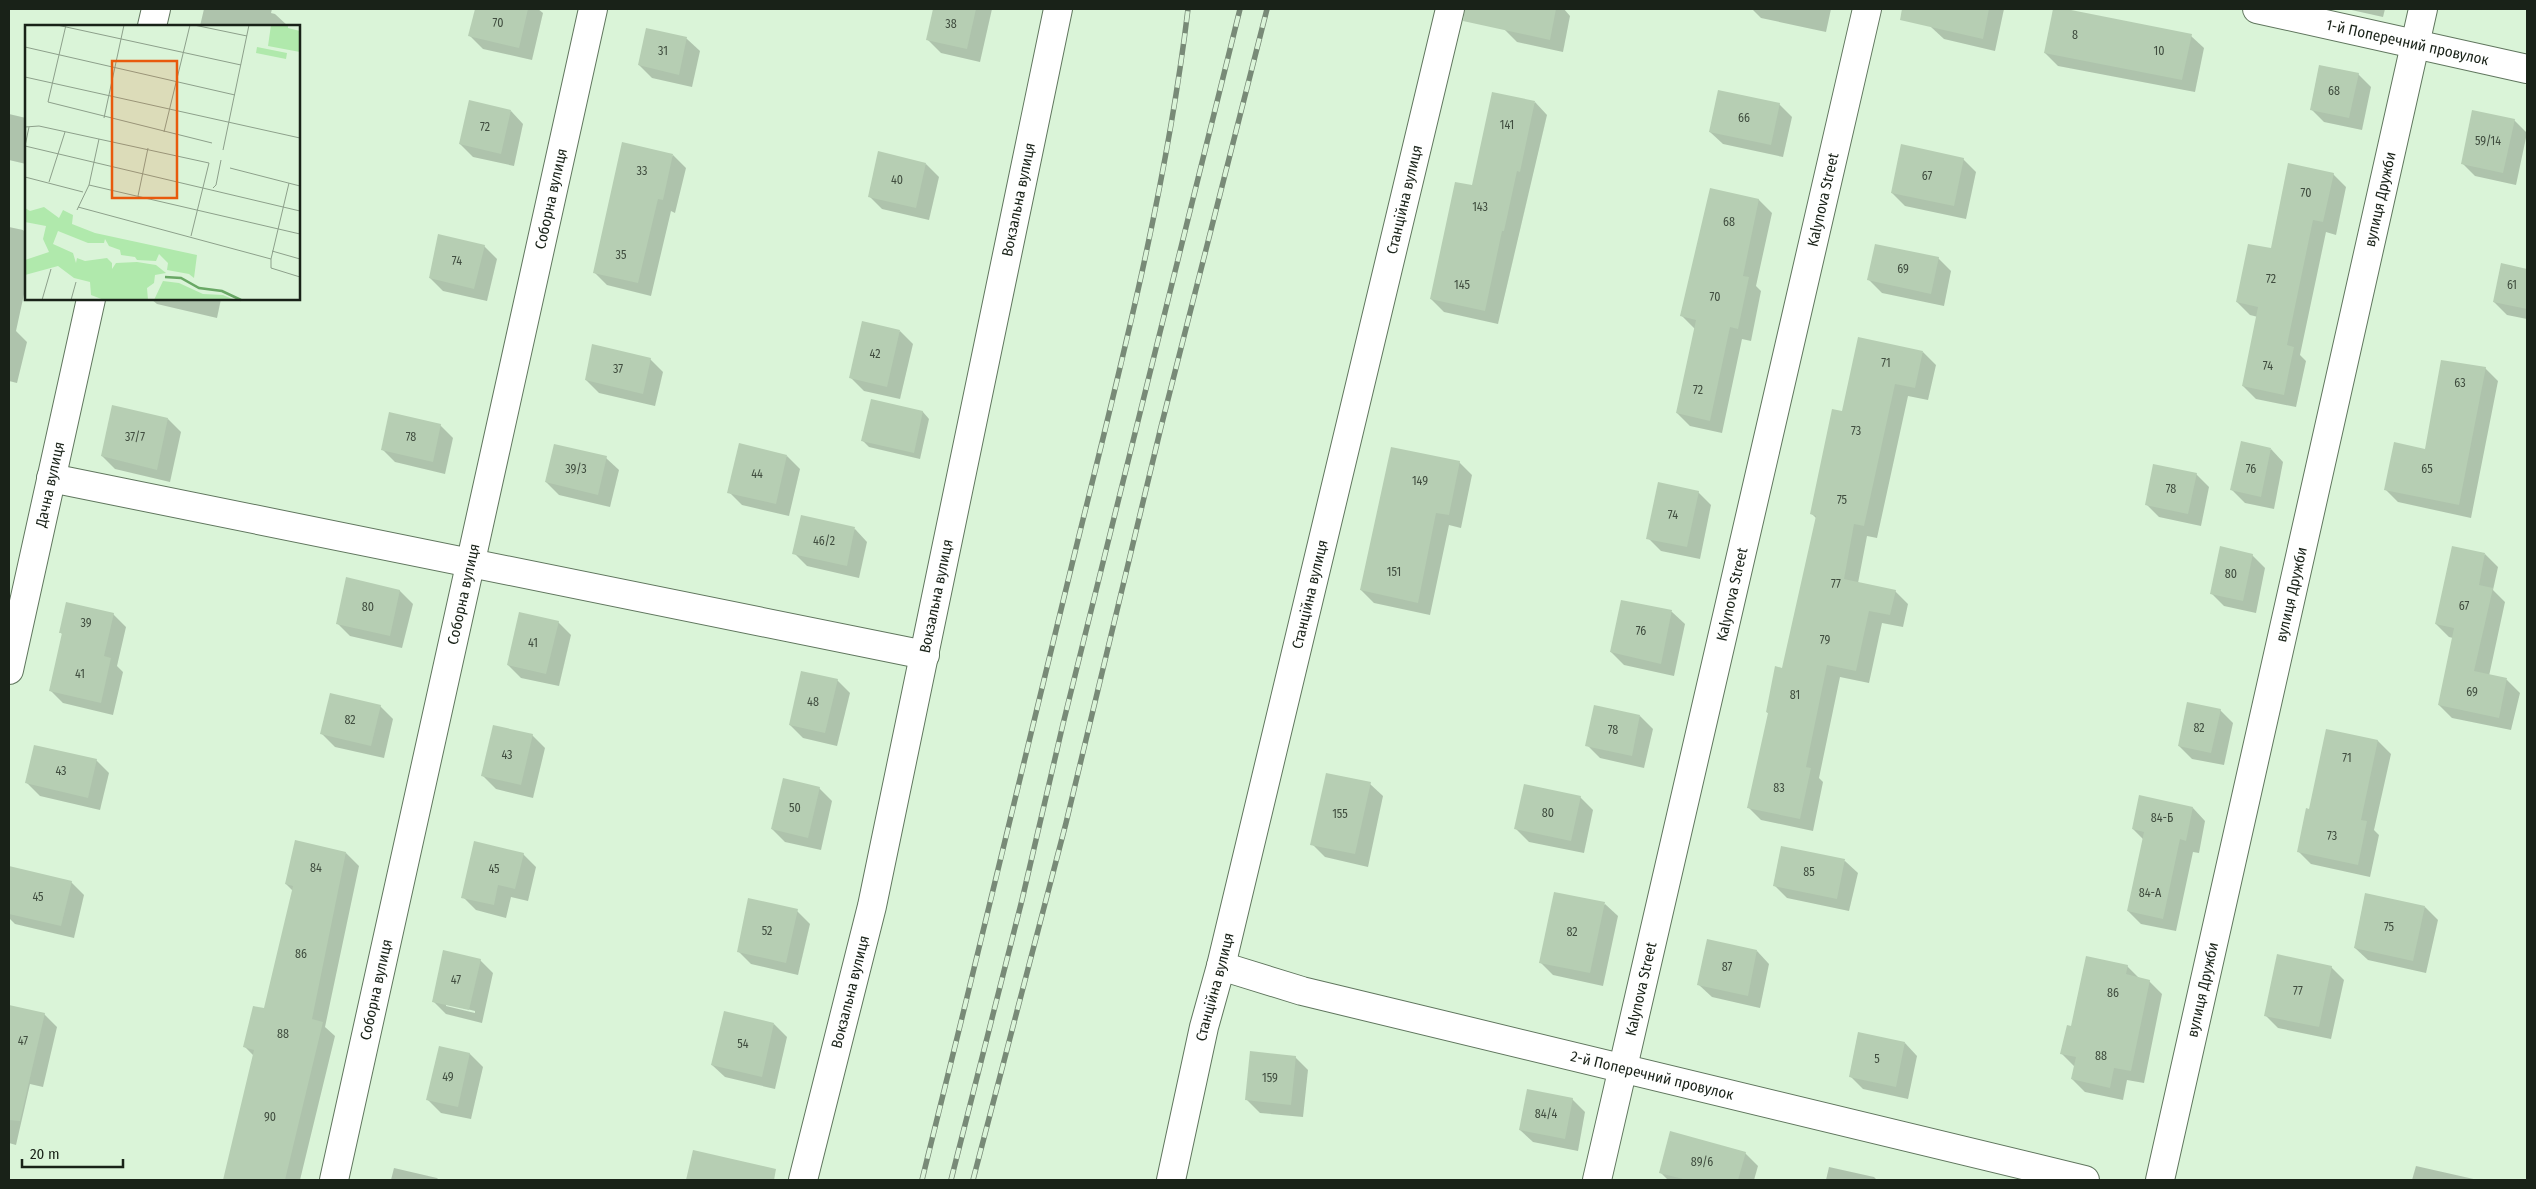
<svg xmlns="http://www.w3.org/2000/svg" width="2536" height="1189" viewBox="0 0 2536 1189" font-family="'Fira Sans Condensed',sans-serif">
	<style>
		.shadow { fill: #0003; fill-rule: evenodd }
		.building { fill: #b6ceb3 }
		.lines { fill: none; stroke-linecap: round; stroke-linejoin: round }
		.minor-casing { stroke: #60765e; stroke-width: 30 }
		.minor { stroke: #fff; stroke-width: 28 }
		.rail-casing { stroke: #788a77; stroke-width: 5.5 }
		.rail { stroke: #daf4d8; stroke-width: 4; stroke-dasharray: 11; stroke-linecap: butt }
		.labels { text-anchor: middle; stroke-width: 4; stroke-linejoin: round; paint-order: stroke }
		.number-label { font-size: 12px; fill: #404d3f }
		.street-label { font-size: 15px; fill: #192218; stroke: #daf4d8 }
		.inset-river { fill: none; stroke: #69a865; stroke-width: 2.5 }
		.inset-road { fill: none; stroke: #8da08b; stroke-width: 1 }
		.view { fill: #e8590c; fill-opacity: 0.15; stroke: #e8590c; stroke-width: 2.5 }
		.inset-edge { fill: none; stroke: #192218; stroke-width: 2.5 }
	</style>
	<rect width="100%" height="100%" fill="#daf4d8"/>
	<g class="shadow">
		<path d="M204 9H272L271 13 275 14 288 26H200Z"/>
		<path d="M476 9H538L543 13 532 60 483 49 470 36Z"/>
		<path d="M935 9H992L980 62 941 53 928 40Z"/>
		<path d="M1509 9H1564L1570 16 1563 52 1517 42 1504 29Z"/>
		<path d="M1752 9H1831L1826 32 1761 18Z"/>
		<path d="M1935 9H2004L1995 51 1944 39 1931 27Z"/>
		<path d="M2054 9 2191 36 2204 48 2195 92 2058 66 2045 53Z"/>
		<path d="M2347 9H2385L2383 17Z"/>
		<path d="M647 30 687 39 700 51 692 87 652 78 639 65Z"/>
		<path d="M2358 74 2371 87 2362 130 2324 122 2311 109Z"/>
		<path d="M1535 102 1547 115 1498 324 1444 312 1431 299 1472 187Z"/>
		<path d="M1779 104 1792 117 1783 157 1723 144 1710 132Z"/>
		<path d="M511 111 523 124 514 166 473 157 460 144Z"/>
		<path d="M9 114 26 118V164L9 160Z"/>
		<path d="M2514 120 2527 133 2516 185 2475 176 2462 163Z"/>
		<path d="M673 155 686 168 675 213 671 211 651 296 607 285 594 272Z"/>
		<path d="M1963 159 1976 172 1966 219 1905 206 1892 193Z"/>
		<path d="M926 164 939 177 929 220 882 209 869 196Z"/>
		<path d="M2333 174 2346 187 2336 235 2326 232 2300 355 2306 361 2296 407 2256 399 2243 386 2258 317 2250 315 2237 302 2272 250Z"/>
		<path d="M1711 190 1759 200 1772 213 1756 286 1761 291 1751 341 1742 339 1722 433 1690 426 1677 413 1695 329 1682 316Z"/>
		<path d="M9 227 23 230 26 233V285L16 331 27 342 17 383 9 381Z"/>
		<path d="M484 246 497 259 487 301 443 291 430 278Z"/>
		<path d="M1938 258 1951 271 1944 306 1882 293 1869 280Z"/>
		<path d="M2502 265 2527 270V319L2507 315 2494 302Z"/>
		<path d="M151 299H221L217 318 157 304Z"/>
		<path d="M900 331 913 344 900 399 864 391 851 378Z"/>
		<path d="M1923 352 1936 365 1928 400 1908 396 1877 538 1867 536 1858 583 1895 591 1908 604 1903 627 1882 623 1869 683 1840 677 1819 778 1823 782 1813 831 1761 820 1748 807 1769 714 1767 712 1783 669 1817 519 1812 514 1843 412Z"/>
		<path d="M650 359 663 372 655 406 599 393 586 380Z"/>
		<path d="M2485 368 2498 381 2471 518 2398 502 2385 489 2426 450Z"/>
		<path d="M872 401 923 412 929 419 920 459 869 447 863 441Z"/>
		<path d="M168 419 181 432 170 482 115 469 102 456Z"/>
		<path d="M440 425 453 438 445 474 395 462 382 449Z"/>
		<path d="M2271 449 2283 462 2274 509 2245 503 2232 490Z"/>
		<path d="M787 456 800 469 789 516 742 505 729 492Z"/>
		<path d="M606 458 619 470 610 507 559 495 546 482Z"/>
		<path d="M1459 462 1472 475 1461 528 1449 525 1430 615 1374 603 1361 590Z"/>
		<path d="M2196 474 2209 487 2201 526 2159 517 2146 504Z"/>
		<path d="M1698 492 1711 505 1700 559 1661 551 1648 538Z"/>
		<path d="M855 529 867 542 859 578 807 566 794 553Z"/>
		<path d="M2485 554 2498 567 2493 590 2505 602 2489 676 2507 680 2520 693 2511 730 2452 718 2439 705 2453 638 2449 637 2436 624Z"/>
		<path d="M2252 555 2265 568 2256 613 2224 606 2211 593Z"/>
		<path d="M347 579 400 591 413 604 402 648 350 636 337 623Z"/>
		<path d="M1622 601 1672 612 1685 624 1674 676 1624 665 1611 652Z"/>
		<path d="M113 614 126 627 117 666 123 672 113 715 63 703 50 690 63 635 60 632Z"/>
		<path d="M558 622 571 635 559 686 521 678 508 665Z"/>
		<path d="M837 680 850 693 837 746 803 738 790 725Z"/>
		<path d="M380 706 393 719 384 758 335 747 322 734Z"/>
		<path d="M2220 710 2233 723 2224 765 2192 759 2179 746Z"/>
		<path d="M1640 716 1653 729 1644 768 1600 758 1587 745Z"/>
		<path d="M2327 730 2378 741 2391 754 2374 830 2379 835 2370 877 2311 864 2298 851 2310 810Z"/>
		<path d="M532 735 545 748 533 798 496 789 483 776Z"/>
		<path d="M96 760 109 773 100 810 40 796 27 783Z"/>
		<path d="M1370 784 1383 796 1368 867 1325 857 1312 844Z"/>
		<path d="M819 788 832 801 821 850 785 842 772 829Z"/>
		<path d="M1580 797 1593 810 1584 853 1529 842 1516 829Z"/>
		<path d="M2193 808 2205 821 2199 853 2193 852 2176 931 2141 924 2128 911 2144 840 2133 829Z"/>
		<path d="M346 853 359 866 325 1027 335 1036 300 1180H225L254 1056 245 1047 265 1010 293 891 286 884Z"/>
		<path d="M523 854 536 867 528 901 511 897 506 918 476 910 463 897Z"/>
		<path d="M1845 861 1858 873 1849 911 1787 898 1774 885Z"/>
		<path d="M12 868 71 882 84 895 74 938 15 924 9 918V881Z"/>
		<path d="M1605 904 1618 916 1603 986 1553 975 1540 962Z"/>
		<path d="M2425 907 2438 920 2426 973 2368 960 2355 948Z"/>
		<path d="M797 911 810 924 798 975 751 964 738 951Z"/>
		<path d="M1757 951 1769 964 1760 1008 1712 997 1699 985Z"/>
		<path d="M480 960 493 973 482 1023 446 1014 433 1001ZM446 1004 475 1011V1013L446 1006Z"/>
		<path d="M2127 966 2140 979 2149 981 2162 994 2144 1083 2127 1080 2123 1100 2085 1092 2072 1079 2075 1067 2062 1054 2072 1027Z"/>
		<path d="M2331 967 2344 980 2331 1039 2278 1028 2265 1015Z"/>
		<path d="M9 1006 44 1014 57 1027 43 1087 30 1084 16 1145 9 1143Z"/>
		<path d="M774 1024 787 1037 775 1089 725 1077 712 1065Z"/>
		<path d="M1905 1043 1917 1056 1908 1099 1863 1089 1850 1076Z"/>
		<path d="M440 1047 470 1054 483 1067 471 1119 441 1113 428 1100Z"/>
		<path d="M1295 1057 1308 1070 1303 1117 1260 1113 1247 1100Z"/>
		<path d="M1572 1099 1585 1112 1578 1151 1533 1142 1520 1130Z"/>
		<path d="M694 1152 762 1177 761 1180H688Z"/>
		<path d="M1745 1153 1758 1166 1754 1180H1668L1660 1172Z"/>
		<path d="M2416 1166 2478 1180H2412Z"/>
		<path d="M1829 1167 1874 1177 1877 1180H1826Z"/>
		<path d="M394 1168 437 1178 439 1180H391Z"/>
	</g>
	<g class="building">
		<path d="M475 9H528L519 48 468 36Z"/>
		<path d="M933 9H976L967 49 926 40Z"/>
		<path d="M1465 9H1556L1550 40 1463 21Z"/>
		<path d="M1902 9H1989L1983 39 1900 20Z"/>
		<path d="M2053 9H2066L2192 34 2182 80 2044 53Z"/>
		<path d="M646 28 687 37 679 75 638 65Z"/>
		<path d="M2319 65 2359 73 2349 118 2310 110Z"/>
		<path d="M1718 90 1780 103 1771 145 1709 132Z"/>
		<path d="M1492 92 1535 101 1520 172 1517 171 1504 231H1502L1485 311 1430 299 1455 182 1472 185Z"/>
		<path d="M469 100 511 110 501 154 459 144Z"/>
		<path d="M2472 110 2515 119 2503 173 2461 164Z"/>
		<path d="M622 142 673 154 663 200 658 199 638 283 593 273Z"/>
		<path d="M1901 144 1964 158 1954 206 1891 193Z"/>
		<path d="M878 151 926 163 916 208 868 197Z"/>
		<path d="M2288 163 2334 173 2323 222 2313 220 2287 345 2294 347 2284 395 2242 386 2258 307 2236 302 2248 244 2271 248Z"/>
		<path d="M1710 188 1759 199 1743 276 1749 277 1738 329 1730 327 1710 421 1676 413 1696 320 1680 316Z"/>
		<path d="M438 234 485 245 474 289 429 278Z"/>
		<path d="M1875 244 1939 257 1931 294 1867 280Z"/>
		<path d="M2501 263 2527 269V309L2493 302Z"/>
		<path d="M862 321 900 330 887 387 849 378Z"/>
		<path d="M1858 337 1923 351 1915 388 1895 384 1864 526 1854 524 1844 579 1896 590 1890 615 1869 611 1856 671 1827 665 1806 767 1811 768 1800 819 1747 808 1768 713 1766 712 1775 666 1782 668 1816 516 1810 514 1832 409 1842 411Z"/>
		<path d="M592 344 651 358 643 394 585 380Z"/>
		<path d="M2441 360 2486 367 2459 505 2384 490 2394 442 2425 449Z"/>
		<path d="M871 399 923 411 914 453 861 441Z"/>
		<path d="M112 405 168 418 157 470 101 456Z"/>
		<path d="M389 412 441 424 433 462 381 450Z"/>
		<path d="M2241 441 2271 448 2261 497 2230 490Z"/>
		<path d="M739 443 787 455 776 504 727 493Z"/>
		<path d="M554 444 607 456 598 495 545 482Z"/>
		<path d="M1391 447 1460 461 1449 515 1436 513 1418 603 1360 590Z"/>
		<path d="M2153 464 2197 473 2188 514 2145 505Z"/>
		<path d="M1658 482 1699 491 1687 547 1646 539Z"/>
		<path d="M801 515 855 527 847 566 792 554Z"/>
		<path d="M2220 546 2253 554 2243 601 2210 594Z"/>
		<path d="M2452 546 2485 553 2479 585 2493 588 2474 671 2507 678 2499 718 2438 705 2454 628 2435 624Z"/>
		<path d="M346 577 400 590 390 636 336 624Z"/>
		<path d="M1621 600 1672 610 1661 664 1610 652Z"/>
		<path d="M66 602 114 613 104 656 111 658 101 703 49 691 62 633H59Z"/>
		<path d="M519 612 559 621 546 674 507 665Z"/>
		<path d="M801 671 838 679 825 733 789 725Z"/>
		<path d="M330 693 381 705 371 746 320 734Z"/>
		<path d="M2187 702 2221 709 2211 753 2178 746Z"/>
		<path d="M1594 705 1640 715 1632 756 1585 746Z"/>
		<path d="M493 725 533 734 521 785 481 776Z"/>
		<path d="M2326 729 2378 740 2361 820 2367 821 2358 865 2297 852 2306 808 2309 809Z"/>
		<path d="M34 745 97 759 88 798 25 783Z"/>
		<path d="M1326 773 1371 782 1355 854 1310 845Z"/>
		<path d="M783 778 820 787 808 838 771 829Z"/>
		<path d="M1524 784 1581 796 1571 841 1514 829Z"/>
		<path d="M2139 795 2193 807 2186 841 2180 839 2163 919 2127 911 2144 832 2132 829Z"/>
		<path d="M295 840 346 852 312 1019 323 1022 285 1180H223L254 1050 243 1047 253 1006 264 1008 293 886 285 884Z"/>
		<path d="M474 841 524 853 515 889 498 885 494 905 461 898Z"/>
		<path d="M1781 846 1845 859 1837 899 1773 886Z"/>
		<path d="M9 866 72 881 61 926 9 914Z"/>
		<path d="M1554 892 1605 902 1590 973 1539 963Z"/>
		<path d="M2365 893 2425 906 2413 961 2354 948Z"/>
		<path d="M748 898 798 909 786 963 737 952Z"/>
		<path d="M1707 939 1757 950 1748 996 1697 985Z"/>
		<path d="M443 950 481 959 469 1010 432 1002Z"/>
		<path d="M2277 954 2332 966 2319 1027 2264 1016Z"/>
		<path d="M2086 956 2128 965 2126 974 2150 980 2131 1071 2114 1068 2110 1088 2071 1079 2076 1057 2060 1054 2067 1025 2071 1026Z"/>
		<path d="M9 1005 45 1013 20 1121 9 1120Z"/>
		<path d="M724 1011 774 1023 762 1077 711 1065Z"/>
		<path d="M1858 1032 1905 1042 1896 1087 1849 1077Z"/>
		<path d="M439 1046 470 1053 458 1107 426 1100Z"/>
		<path d="M1250 1051 1296 1056 1291 1105 1245 1100Z"/>
		<path d="M1527 1089 1573 1098 1565 1139 1519 1130Z"/>
		<path d="M1670 1131 1746 1152 1738 1180H1687L1659 1173Z"/>
		<path d="M693 1150 776 1169 774 1180H686Z"/>
	</g>
	<g class="lines">
		<g class="minor-casing">
			<g id="minor">
				<path id="s1" d="M2257 9 2527 69"/>
				<path d="M152 26 156 9"/>
				<path d="M51 478 925 655"/>
				<path id="s2" d="M9 670 91 299"/>
				<path id="s3" d="M1221 966 1302 991 2085 1180"/>
				<path id="s4" d="M334 1180 593 9"/>
				<path id="s5" d="M803 1180 872 906 1058 9"/>
				<path id="s6" d="M1171 1180 1204 1027 1221 966 1450 9"/>
				<path id="s7" d="M1597 1180 1867 9"/>
				<path id="s8" d="M2160 1180 2423 9"/>
			</g>
		</g>
		<use href="#minor" class="minor"/>
		<g class="rail-casing">
			<g id="rail">
				<path d="M922 1180C974 971 1024 762 1075 552 1119 373 1166 193 1188 9"/>
				<path d="M951 1180 1022 900 1063 724 1240 9"/>
				<path d="M973 1180 1066 823 1161 427 1267 9"/>
			</g>
		</g>
		<use href="#rail" class="rail"/>
	</g>
	<g class="labels">
		<g class="number-label">
			<text x="498" y="27">70</text>
			<text x="951" y="28">38</text>
			<text x="2075" y="39">8</text>
			<text x="663" y="55">31</text>
			<text x="2159" y="55">10</text>
			<text x="2334" y="95">68</text>
			<text x="1744" y="122">66</text>
			<text x="1507" y="129">141</text>
			<text x="485" y="131">72</text>
			<text x="2488" y="145">59/14</text>
			<text x="642" y="175">33</text>
			<text x="1927" y="180">67</text>
			<text x="897" y="184">40</text>
			<text x="2306" y="197">70</text>
			<text x="1480" y="211">143</text>
			<text x="1729" y="226">68</text>
			<text x="621" y="259">35</text>
			<text x="457" y="265">74</text>
			<text x="1903" y="273">69</text>
			<text x="2271" y="283">72</text>
			<text x="1462" y="289">145</text>
			<text x="2512" y="289">61</text>
			<text x="1715" y="301">70</text>
			<text x="875" y="358">42</text>
			<text x="1886" y="367">71</text>
			<text x="2268" y="370">74</text>
			<text x="618" y="373">37</text>
			<text x="2460" y="387">63</text>
			<text x="1698" y="394">72</text>
			<text x="1856" y="435">73</text>
			<text x="135" y="441">37/7</text>
			<text x="411" y="441">78</text>
			<text x="576" y="473">39/3</text>
			<text x="2251" y="473">76</text>
			<text x="2427" y="473">65</text>
			<text x="757" y="478">44</text>
			<text x="1420" y="485">149</text>
			<text x="2171" y="493">78</text>
			<text x="1842" y="504">75</text>
			<text x="1673" y="519">74</text>
			<text x="824" y="545">46/2</text>
			<text x="1394" y="576">151</text>
			<text x="2231" y="578">80</text>
			<text x="1836" y="588">77</text>
			<text x="2464" y="610">67</text>
			<text x="368" y="611">80</text>
			<text x="86" y="627">39</text>
			<text x="1641" y="635">76</text>
			<text x="1825" y="644">79</text>
			<text x="533" y="647">41</text>
			<text x="80" y="678">41</text>
			<text x="2472" y="696">69</text>
			<text x="1795" y="699">81</text>
			<text x="813" y="706">48</text>
			<text x="350" y="724">82</text>
			<text x="2199" y="732">82</text>
			<text x="1613" y="734">78</text>
			<text x="507" y="759">43</text>
			<text x="2347" y="762">71</text>
			<text x="61" y="775">43</text>
			<text x="1779" y="792">83</text>
			<text x="795" y="812">50</text>
			<text x="1548" y="817">80</text>
			<text x="1340" y="818">155</text>
			<text x="2162" y="822">84-Б</text>
			<text x="2332" y="840">73</text>
			<text x="316" y="872">84</text>
			<text x="494" y="873">45</text>
			<text x="1809" y="876">85</text>
			<text x="2150" y="897">84-А</text>
			<text x="38" y="901">45</text>
			<text x="2389" y="931">75</text>
			<text x="767" y="935">52</text>
			<text x="1572" y="936">82</text>
			<text x="301" y="958">86</text>
			<text x="1727" y="971">87</text>
			<text x="456" y="984">47</text>
			<text x="2298" y="995">77</text>
			<text x="2113" y="997">86</text>
			<text x="283" y="1038">88</text>
			<text x="23" y="1045">47</text>
			<text x="743" y="1048">54</text>
			<text x="2101" y="1060">88</text>
			<text x="1877" y="1063">5</text>
			<text x="448" y="1081">49</text>
			<text x="1270" y="1082">159</text>
			<text x="1546" y="1118">84/4</text>
			<text x="270" y="1121">90</text>
			<text x="1702" y="1166">89/6</text>
		</g>
		<g class="street-label">
			<text dy="5" stroke="none"><textPath href="#s1" startOffset="154">1-й Поперечний провулок</textPath></text>
			<text dy="5" stroke="none"><textPath href="#s4" startOffset="1005">Соборна вулиця</textPath></text>
			<text dy="5" stroke="none"><textPath href="#s5" startOffset="1004">Вокзальна вулиця</textPath></text>
			<text dy="5" stroke="none"><textPath href="#s8" startOffset="1005">вулиця Дружби</textPath></text>
			<text dy="5" stroke="none"><textPath href="#s7" startOffset="1006">Kalynova Street</textPath></text>
			<text dy="5" stroke="none"><textPath href="#s6" startOffset="1008">Станційна вулиця</textPath></text>
			<text dy="5" stroke="none"><textPath href="#s2" startOffset="190">Дачна вулиця</textPath></text>
			<text dy="5" stroke="none"><textPath href="#s4" startOffset="600">Соборна вулиця</textPath></text>
			<text dy="5" stroke="none"><textPath href="#s6" startOffset="602">Станційна вулиця</textPath></text>
			<text dy="5" stroke="none"><textPath href="#s7" startOffset="601">Kalynova Street</textPath></text>
			<text dy="5" stroke="none"><textPath href="#s8" startOffset="600">вулиця Дружби</textPath></text>
			<text dy="5" stroke="none"><textPath href="#s5" startOffset="599">Вокзальна вулиця</textPath></text>
			<text dy="5" stroke="none"><textPath href="#s6" startOffset="198">Станційна вулиця</textPath></text>
			<text dy="5" stroke="none"><textPath href="#s7" startOffset="196">Kalynova Street</textPath></text>
			<text dy="5" stroke="none"><textPath href="#s4" startOffset="195">Соборна вулиця</textPath></text>
			<text dy="5" stroke="none"><textPath href="#s8" startOffset="195">вулиця Дружби</textPath></text>
			<text dy="5" stroke="none"><textPath href="#s5" startOffset="194">Вокзальна вулиця</textPath></text>
			<text dy="5" stroke="none"><textPath href="#s3" startOffset="445">2-й Поперечний провулок</textPath></text>
		</g>
	</g>
	<g transform="translate(25 25)">
		<rect width="275" height="275" fill="#daf4d8"/>
		<path d="M246 0H263V3L275 6V27L243 21ZM232 22 262 28 261 34 231 28ZM19 182 34 193 38 185 48 190 47 199 70 208 172 230 169 253 164 249 142 245 143 238 134 229 131 236 112 235 110 232 96 230 95 225 84 221 80 214 79 218H63L33 206 28 219 48 228 51 238 52 233 60 236 82 233 87 238V244L91 238 112 237 131 240 141 248 130 250 129 258 122 263 123 275H79L66 270 65 257 49 253 33 241 0 250V235L24 227 18 214 21 201 0 197V183L5 186ZM138 256 154 258 178 269 198 270 210 275H129Z" fill="#b0e9ac"/>
		<path class="inset-river" d="M140 252 156 253 174 263 197 266 216 275"/>
		<path class="inset-road" d="M32 0 216 40M41 0 23 77 187 118M169 0 222 11M0 22 210 70M0 52 275 113M79 93 99 0M0 102 14 101 184 138 166 211M139 107 165 0M0 121 275 186M0 121 4 102M198 125 224 0M205 143 275 161M0 152 58 167M24 157 40 107M64 160 275 209M188 163 191 160 196 135M113 171 123 123M53 182 246 234V243L275 252M52 185 64 160 74 114M247 226 275 234M246 234 264 158M17 275 26 244M46 275 51 257"/>
		<path class="view" d="M87 36H152V173H87Z"/>
		<rect width="275" height="275" class="inset-edge"/>
	</g>
	<rect width="2536" height="1189" fill="none" stroke="#192218" stroke-width="20"/>
	<path d="M22 1159v8h101v-8" fill="none" stroke="#192218" stroke-width="2.5"/>
	<text x="30" y="1159" font-size="15" fill="#192218" stroke="#daf4d8" stroke-width="4" paint-order="stroke">20 m</text>
</svg>
